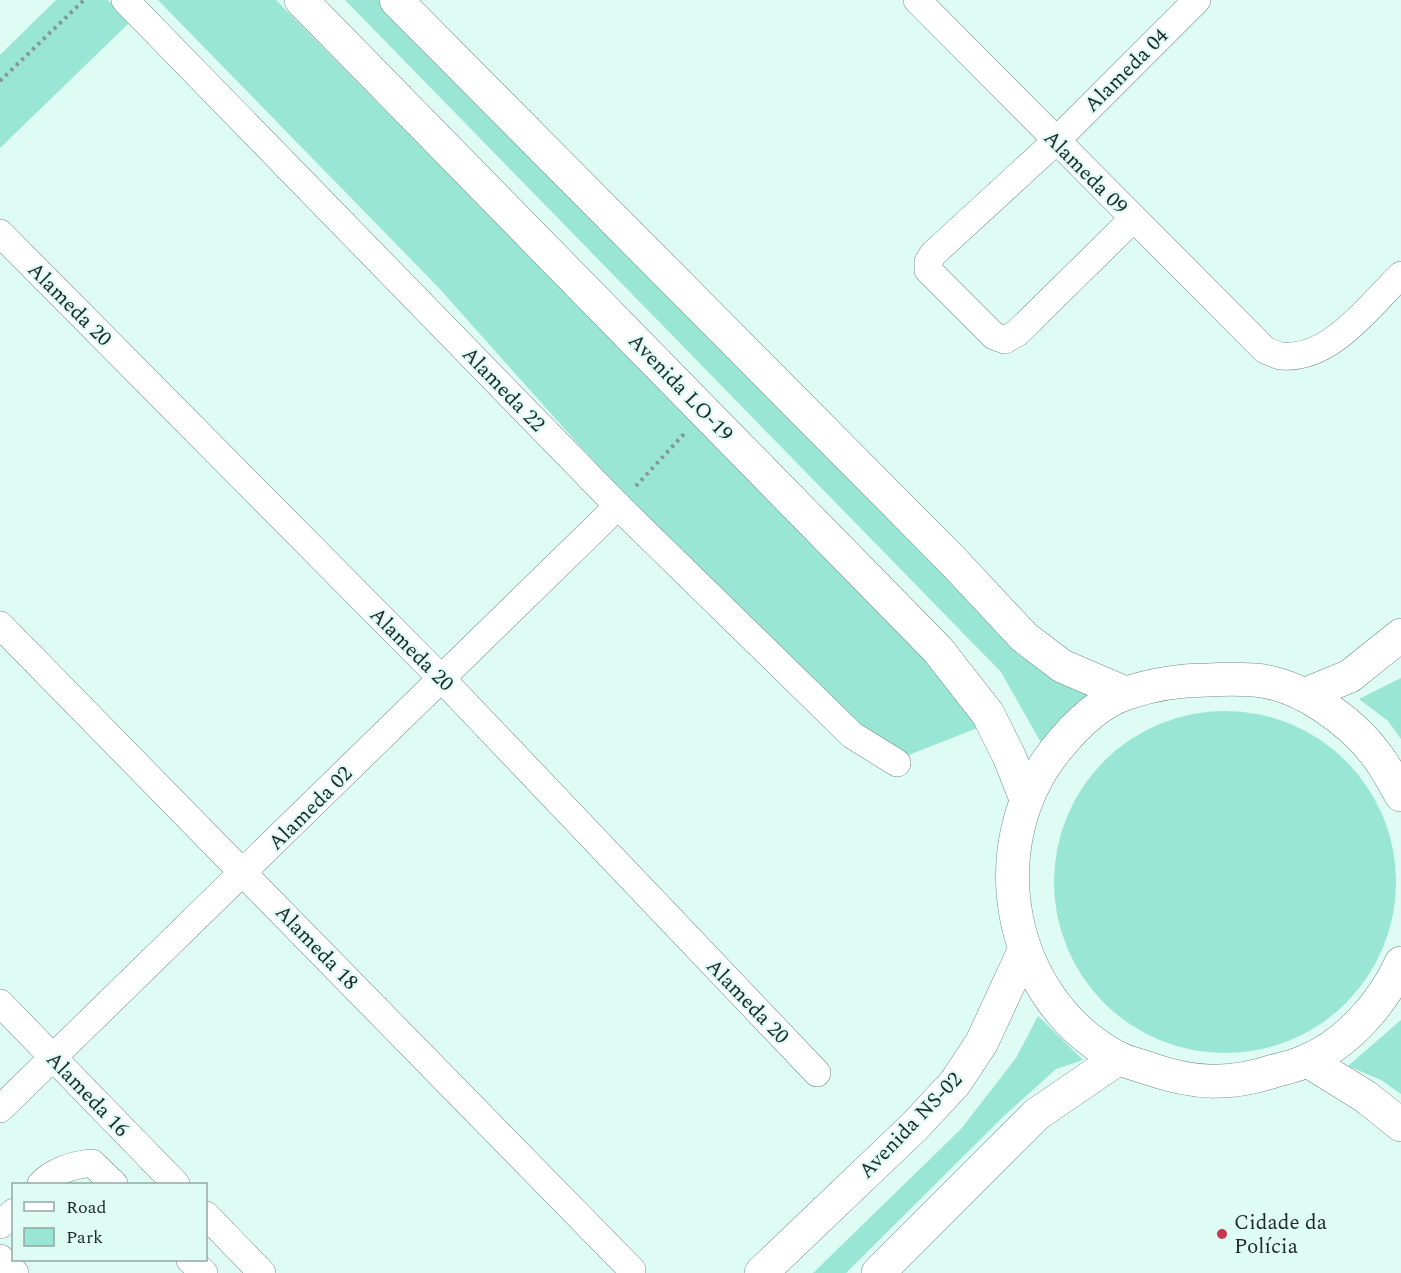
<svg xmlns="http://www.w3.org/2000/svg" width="1401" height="1273" viewBox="0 0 1401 1273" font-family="Spectral,serif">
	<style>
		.green { fill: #98e6d3 }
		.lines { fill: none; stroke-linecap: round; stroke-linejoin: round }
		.street-casing { stroke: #728d86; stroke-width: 28 }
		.secondary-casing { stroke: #728d86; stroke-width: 34 }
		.path { stroke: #829791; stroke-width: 4; stroke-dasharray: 3 4.5; stroke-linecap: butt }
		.street { stroke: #fff; stroke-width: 27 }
		.secondary { stroke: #fff; stroke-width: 33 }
		.poi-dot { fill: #c7374d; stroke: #dffcf4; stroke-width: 2 }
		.labels { text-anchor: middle; stroke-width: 4.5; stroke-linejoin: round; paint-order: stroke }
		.street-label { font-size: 21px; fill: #1e2926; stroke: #dffcf4 }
		.poi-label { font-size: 21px; fill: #1e2926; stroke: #dffcf4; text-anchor: start }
	</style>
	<rect width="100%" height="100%" fill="#dffcf4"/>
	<g class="green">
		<path d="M56 0H108L129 23 0 148V55Z"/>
		<path d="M158 0H276L950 683 980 727 906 756 855 727 629 501 438 287Z"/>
		<path d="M345 0H381L1093 697 1044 748 1001 672Z"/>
		<path d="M1401 678V739L1388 721 1359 699Z"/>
		<circle cx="1225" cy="882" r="171"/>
		<path d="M1038 1016 1083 1060 1056 1069 1005 1115 846 1273H813L961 1129 1016 1058Z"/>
		<path d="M1401 1020V1094L1381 1080 1348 1066Z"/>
	</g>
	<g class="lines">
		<g class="street-casing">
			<g id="street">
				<path d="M125 0 618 506 852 735 897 763"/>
				<path d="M917 0 1265 350C1271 352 1277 356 1283 356 1331 360 1371 304 1401 275"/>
				<path d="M1133 219 1017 333 1005 340 994 336 928 270V262L933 254 1056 141 1197 0"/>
				<path d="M0 233 441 678 817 1073"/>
				<path d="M0 625 632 1270"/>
				<path d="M0 1003 176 1184"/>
				<path d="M0 1109 618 506"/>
				<path d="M41 1184C55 1170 72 1165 92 1163L114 1184"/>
				<path d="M206 1215 262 1273"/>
				<path d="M0 1225 14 1212"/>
				<path d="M0 1258 15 1273"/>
				<path d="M190 1260 204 1273"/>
			</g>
		</g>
		<g class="secondary-casing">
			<g id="secondary">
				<path d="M301 0 938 650 988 714 1009 756 1026 799"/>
				<path d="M396 0 954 562 1024 637 1062 666 1125 693"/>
				<path d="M1304 695 1350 676 1401 635"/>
				<path d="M1401 795C1394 783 1387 769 1378 757 1352 721 1299 683 1254 680 1239 679 1224 679 1209 680 1182 680 1154 684 1127 693 1099 702 1073 728 1055 751 979 847 1008 1000 1118 1058 1128 1063 1140 1065 1150 1069 1194 1084 1229 1086 1274 1071 1285 1068 1296 1066 1306 1061 1347 1044 1383 1003 1401 963"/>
				<path d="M1308 1061 1366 1097 1401 1125"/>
				<path d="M761 1273 915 1126 955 1083 982 1042 1024 951"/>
				<path d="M878 1273 1037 1114 1119 1058"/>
			</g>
		</g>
		<g class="path">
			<path d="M0 81 84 0"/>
			<path d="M636 486 684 434"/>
		</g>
		<use href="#street" class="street"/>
		<use href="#secondary" class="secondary"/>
	</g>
	<circle class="poi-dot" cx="1222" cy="1234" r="6"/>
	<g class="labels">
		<g class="street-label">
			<text transform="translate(1126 70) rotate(-45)" y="7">Alameda 04</text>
			<text transform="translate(1086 172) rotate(45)" y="7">Alameda 09</text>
			<text transform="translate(70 304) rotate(45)" y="7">Alameda 20</text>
			<text transform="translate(681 387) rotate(46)" y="7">Avenida LO-19</text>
			<text transform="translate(504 389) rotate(46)" y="7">Alameda 22</text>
			<text transform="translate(412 649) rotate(45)" y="7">Alameda 20</text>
			<text transform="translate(310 808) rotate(-45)" y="7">Alameda 02</text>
			<text transform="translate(317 947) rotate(46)" y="7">Alameda 18</text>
			<text transform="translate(748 1001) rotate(46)" y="7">Alameda 20</text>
			<text transform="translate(88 1094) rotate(46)" y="7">Alameda 16</text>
			<text transform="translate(910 1125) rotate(-46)" y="7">Avenida NS-02</text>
		</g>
		<g class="poi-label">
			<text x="1234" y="1229">Cidade da<tspan x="1234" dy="24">Polícia</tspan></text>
		</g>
	</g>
	<rect x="12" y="1183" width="195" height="78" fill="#dffcf4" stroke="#92a8a2" stroke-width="1.5"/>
	<rect x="24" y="1202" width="30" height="9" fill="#ffffff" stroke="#92a8a2" stroke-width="1.5"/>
	<text x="66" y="1213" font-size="18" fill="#1e2926">Road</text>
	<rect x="24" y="1228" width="30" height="18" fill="#98e6d3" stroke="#92a8a2" stroke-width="1.5"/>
	<text x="66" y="1243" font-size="18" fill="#1e2926">Park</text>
</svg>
